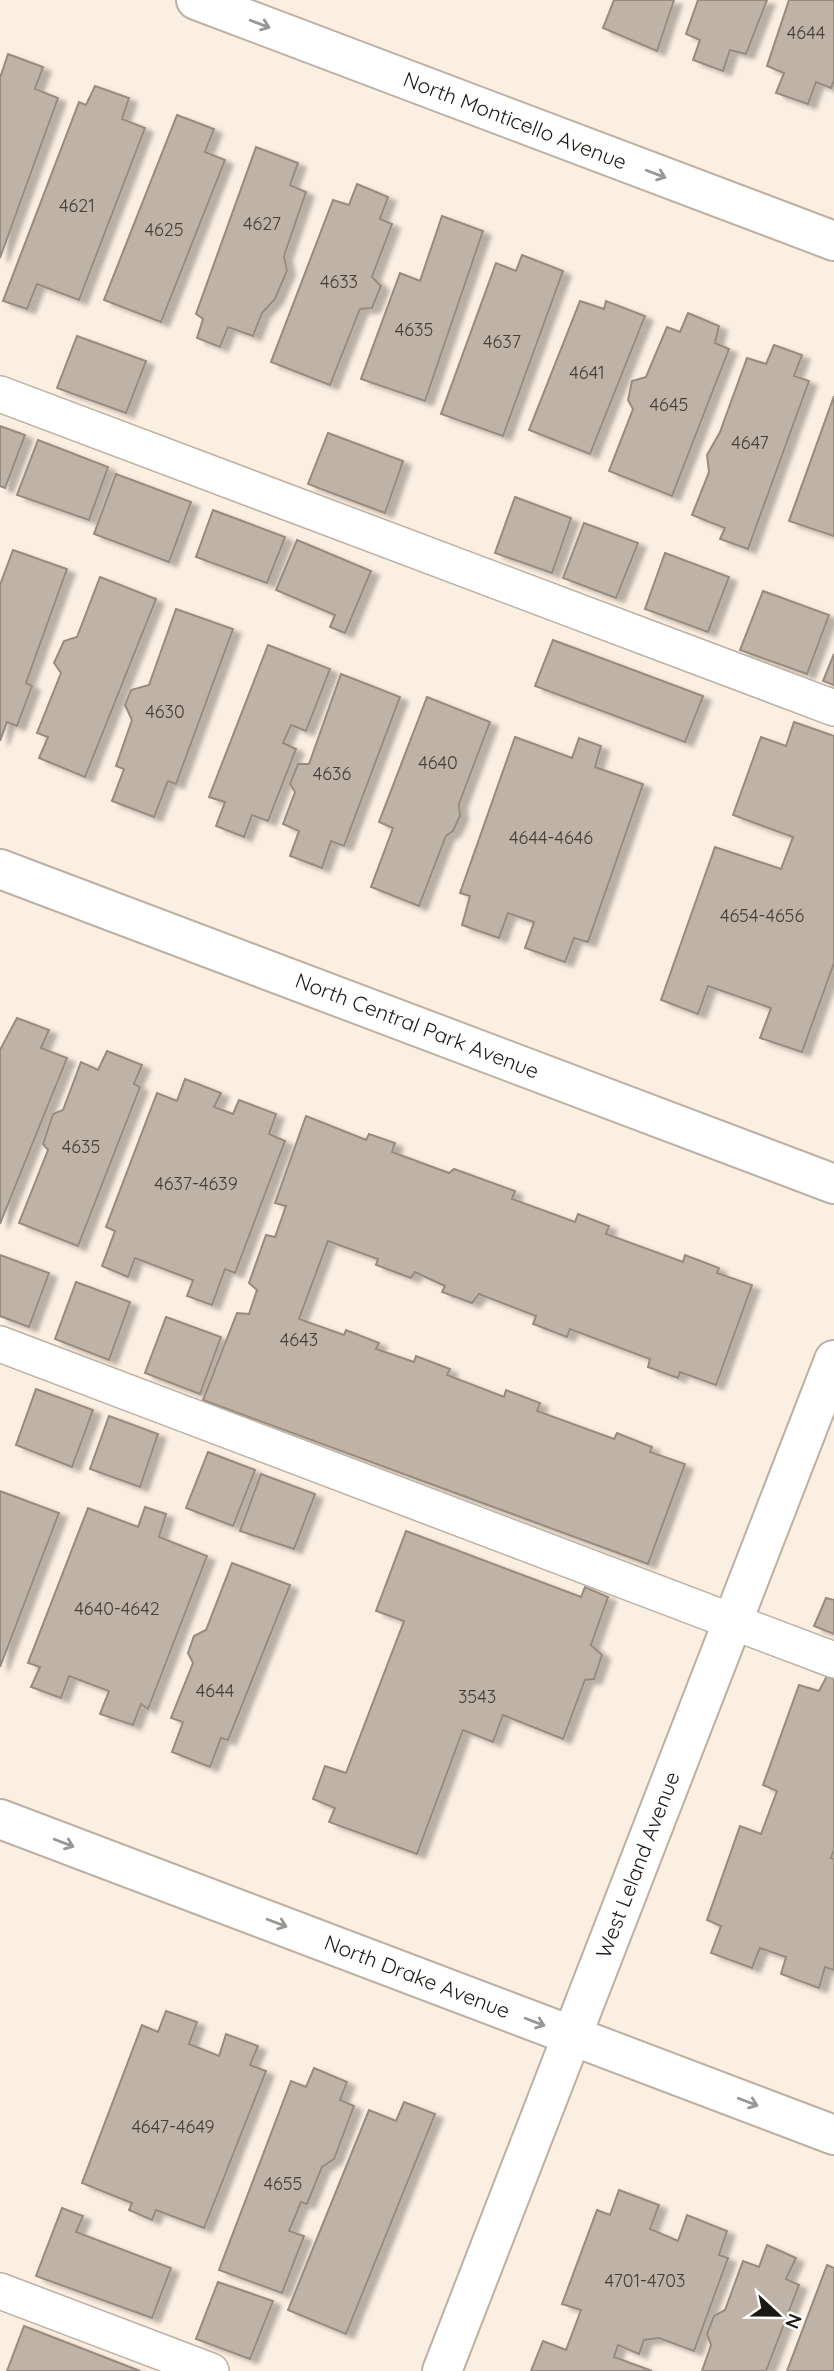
<svg xmlns="http://www.w3.org/2000/svg" width="834" height="2371" viewBox="0 0 834 2371" font-family="Quicksand,sans-serif">
	<style>
		.building { fill: #bfb3a6; stroke: #968b7e; stroke-width: 2; filter: url(#shadow) }
		.lines { fill: none; stroke-linecap: round; stroke-linejoin: round }
		.service-casing { stroke: #bcb0a3; stroke-width: 38 }
		.minor-casing { stroke: #bcb0a3; stroke-width: 42 }
		.service { stroke: #fff; stroke-width: 35 }
		.minor { stroke: #fff; stroke-width: 38 }
		.oneway { stroke: #989794 }
		.labels { text-anchor: middle; stroke-width: 6; stroke-linejoin: round; paint-order: stroke }
		.number-label { font-size: 18px; fill: #443e37 }
		.street-label { font-size: 21px; fill: #1b1712; stroke: #fff }
	</style>
	<defs>
		<filter id="shadow"><feDropShadow dx="8" dy="4.5" stdDeviation="2" flood-color="#0004"/></filter>
	</defs>
	<rect width="100%" height="100%" fill="#fbefe1"/>
	<g class="building">
		<path d="M614 0H674L657 51 603 28Z"/>
		<path d="M698 0H767L746 54 730 50 723 71 693 60 700 40 686 34Z"/>
		<path d="M789 0H834V80L831 88 816 82 808 104 776 93 784 73 767 66Z"/>
		<path d="M8 54 43 67 35 89 58 98 0 258V78Z"/>
		<path d="M95 86 129 98 122 119 145 128 79 300 37 284 27 309 3 301 79 102 86 105Z"/>
		<path d="M177 115 214 129 205 152 225 160 161 322 104 300Z"/>
		<path d="M256 147 298 163 290 185 306 192 284 256 287 271 275 299 262 313 253 336 228 327 220 347 197 338 203 319 196 314Z"/>
		<path d="M357 184 388 197 380 219 392 224 372 277 381 286 372 308 360 309 330 385 271 362 333 200 349 205Z"/>
		<path d="M442 216 483 231 425 401 361 379 400 273 420 281Z"/>
		<path d="M522 255 563 271 503 436 441 414 496 263 516 271Z"/>
		<path d="M580 301 604 309 606 301 645 316 590 454 529 430Z"/>
		<path d="M688 313 719 326 715 343 729 349 672 496 609 471 633 409 628 400 632 381 646 377 667 327 680 332Z"/>
		<path d="M77 336 146 361 126 413 57 388Z"/>
		<path d="M774 345 802 355 794 376 809 381 748 549 720 539 725 528 692 515 709 472 707 455 720 432 747 358 766 364Z"/>
		<path d="M834 396V536L789 521Z"/>
		<path d="M0 426 25 435 5 488 0 486Z"/>
		<path d="M328 433 403 461 385 513 308 484Z"/>
		<path d="M38 440 108 467 89 520 17 495Z"/>
		<path d="M116 474 191 502 169 562 94 534Z"/>
		<path d="M515 497 571 518 552 573 495 553Z"/>
		<path d="M213 510 285 537 267 583 196 557Z"/>
		<path d="M584 523 638 543 616 598 563 578Z"/>
		<path d="M297 540 371 571 345 633 330 627 335 615 276 590Z"/>
		<path d="M13 550 67 569 26 683 32 686 17 726 7 722 0 741V585Z"/>
		<path d="M665 553 729 577 708 632 645 609Z"/>
		<path d="M100 577 156 599 85 777 39 758 48 737 37 733 61 673 54 663 64 641 77 637Z"/>
		<path d="M763 591 829 615 807 674 740 650Z"/>
		<path d="M176 609 233 629 176 784 168 781 154 817 112 801 124 769 116 766 132 720 125 705 131 690 149 685Z"/>
		<path d="M553 640 703 696 685 742 535 686Z"/>
		<path d="M268 645 330 669 306 731 291 725 283 743 296 749 268 821 252 815 244 837 216 826 225 802 209 797Z"/>
		<path d="M834 654V685L823 681Z"/>
		<path d="M341 674 400 697 344 846 331 841 322 868 290 856 299 831 283 824 295 792 290 784 298 764H309Z"/>
		<path d="M427 697 490 722 459 804 460 816 453 831 446 836 419 906 371 887 393 828 379 822Z"/>
		<path d="M794 722 834 736V963L802 1052 760 1038 771 1008 708 986 698 1014 661 1000 715 847 781 869 793 837 733 815 761 737 786 746Z"/>
		<path d="M515 737 572 758 579 738 601 746 595 767 643 784 588 942 574 938 565 962 525 948 534 922 508 913 499 938 462 925 470 896 460 893Z"/>
		<path d="M17 1018 49 1030 41 1048 67 1058 0 1224V1050Z"/>
		<path d="M107 1051 142 1065 134 1084 140 1087 78 1246 19 1223 48 1150 43 1144 53 1114 63 1110 81 1062 98 1070Z"/>
		<path d="M185 1079 221 1093 214 1107 233 1114 239 1100 276 1114 269 1134 285 1141 235 1273 225 1269 212 1305 187 1296 193 1280 135 1258 128 1277 102 1266 115 1231 106 1227 157 1093 177 1101Z"/>
		<path d="M306 1116 366 1140 369 1134 395 1143 392 1152 449 1173 454 1169 515 1191 512 1199 575 1222 578 1214 609 1226 606 1234 683 1262 685 1255 719 1268 717 1273 752 1285 716 1385 680 1372 678 1378 648 1367 650 1359 570 1329 567 1337 533 1324 536 1316 479 1294 472 1303 442 1292 445 1286 415 1272 411 1278 376 1265 378 1259 328 1241 299 1319 344 1335 346 1330 379 1343 376 1349 414 1362 416 1356 450 1369 447 1375 504 1397 506 1390 540 1403 537 1411 614 1439 617 1433 652 1447 650 1452 685 1464 648 1564 203 1400 237 1313 249 1314 257 1290 249 1283 266 1235 275 1237 286 1206 275 1203Z"/>
		<path d="M0 1255 49 1273 29 1327 0 1316Z"/>
		<path d="M76 1282 130 1302 109 1360 55 1339Z"/>
		<path d="M166 1317 221 1337 200 1394 145 1373Z"/>
		<path d="M36 1389 93 1410 72 1467 16 1445Z"/>
		<path d="M109 1416 158 1434 140 1487 90 1469Z"/>
		<path d="M208 1452 255 1470 233 1526 186 1508Z"/>
		<path d="M261 1474 315 1494 294 1549 240 1531Z"/>
		<path d="M0 1491 59 1513 0 1667Z"/>
		<path d="M145 1507 166 1514 159 1537 207 1556 148 1709 141 1704 133 1725 100 1714 109 1691 69 1676 61 1698 31 1687 40 1667 28 1663 88 1508 138 1527Z"/>
		<path d="M406 1531 581 1597 585 1587 608 1597 591 1645 602 1655 594 1679 585 1680 563 1739 503 1715 493 1742 463 1730 417 1854 329 1822 335 1808 313 1799 325 1766 346 1773 404 1621 376 1611Z"/>
		<path d="M232 1563 290 1585 228 1740 221 1738 210 1767 172 1752 183 1722 171 1718 193 1663 188 1653 194 1636 206 1630Z"/>
		<path d="M826 1598 834 1600V1634L814 1626Z"/>
		<path d="M827 1676 834 1678V1850L831 1858 834 1859V1970L825 1967 819 1988 781 1974 786 1957 760 1948 752 1968 711 1953 721 1926 707 1920 740 1826 761 1834 777 1791 763 1785 799 1685 819 1691Z"/>
		<path d="M166 2011 197 2022 189 2044 219 2056 226 2034 258 2046 250 2065 266 2071 204 2228 156 2210 152 2220 129 2210 132 2203 82 2183 142 2025 158 2032Z"/>
		<path d="M314 2068 347 2082 340 2100 354 2106 334 2159 322 2167 307 2204 301 2202 289 2231 304 2236 282 2293 219 2270 291 2081 306 2087Z"/>
		<path d="M404 2102 435 2114 346 2334 288 2310 369 2110 396 2121Z"/>
		<path d="M619 2190 659 2205 650 2229 678 2241 687 2215 727 2231 719 2255 728 2258 694 2351 659 2338 644 2340 639 2354 618 2345 614 2357 652 2371H531L543 2341 566 2350 581 2310 562 2304 597 2210 610 2215Z"/>
		<path d="M62 2208 83 2216 76 2232 171 2268 152 2318 36 2276Z"/>
		<path d="M767 2245 796 2258 786 2279 799 2285 766 2371H702L711 2345 707 2334 714 2316 725 2310 743 2261 759 2267Z"/>
		<path d="M827 2265 834 2268V2371H787Z"/>
		<path d="M218 2282 273 2301 250 2359 196 2339Z"/>
		<path d="M24 2326 140 2371H7Z"/>
	</g>
	<g class="lines">
		<g class="service-casing">
			<g id="service">
				<path d="M0 394 834 708"/>
				<path d="M0 1344 834 1660"/>
				<path d="M0 2291 211 2371"/>
			</g>
		</g>
		<g class="minor-casing">
			<g id="minor">
				<path d="M196 0 834 241"/>
				<path d="M0 869 834 1184"/>
				<path d="M0 1819 834 2135"/>
				<path d="M442 2371 834 1360"/>
			</g>
		</g>
		<use href="#service" class="service"/>
		<use href="#minor" class="minor"/>
	</g>
	<defs><path id="oneway-shaft" d="M-6 0H5M1.5-3L5.5 0L1.5 3" fill="none" stroke-width="1.6" stroke-linecap="round" stroke-linejoin="round" transform="scale(1.75)"/></defs>
	<g class="oneway">
		<use href="#oneway-shaft" transform="translate(260 24) rotate(21)"/>
		<use href="#oneway-shaft" transform="translate(656 174) rotate(21)"/>
		<use href="#oneway-shaft" transform="translate(64 1843) rotate(21)"/>
		<use href="#oneway-shaft" transform="translate(277 1923) rotate(21)"/>
		<use href="#oneway-shaft" transform="translate(535 2022) rotate(21)"/>
		<use href="#oneway-shaft" transform="translate(748 2102) rotate(21)"/>
	</g>
	<g class="labels">
		<g class="number-label">
			<text x="806" y="39">4644</text>
			<text x="77" y="212">4621</text>
			<text x="262" y="230">4627</text>
			<text x="164" y="236">4625</text>
			<text x="339" y="288">4633</text>
			<text x="414" y="336">4635</text>
			<text x="502" y="348">4637</text>
			<text x="587" y="379">4641</text>
			<text x="669" y="411">4645</text>
			<text x="750" y="449">4647</text>
			<text x="165" y="718">4630</text>
			<text x="438" y="769">4640</text>
			<text x="332" y="780">4636</text>
			<text x="551" y="844">4644-4646</text>
			<text x="762" y="922">4654-4656</text>
			<text x="81" y="1153">4635</text>
			<text x="196" y="1190">4637-4639</text>
			<text x="299" y="1346">4643</text>
			<text x="117" y="1615">4640-4642</text>
			<text x="215" y="1697">4644</text>
			<text x="477" y="1703">3543</text>
			<text x="173" y="2133">4647-4649</text>
			<text x="283" y="2190">4655</text>
			<text x="645" y="2287">4701-4703</text>
		</g>
		<g class="street-label">
			<text transform="translate(515 121) rotate(21)" y="7">North Monticello Avenue</text>
			<text transform="translate(417 1026) rotate(21)" y="7">North Central Park Avenue</text>
			<text transform="translate(638 1865) rotate(-69)" y="7">West Leland Avenue</text>
			<text transform="translate(417 1977) rotate(21)" y="7">North Drake Avenue</text>
		</g>
	</g>
	<g transform="translate(778 2315) rotate(112)" stroke="#ffffff" stroke-width="5" paint-order="stroke">
	<path d="M0-5L12 26L0 18L-12 26Z" fill="#1b1712"/>
	<text y="-10" font-size="19" font-weight="bold" text-anchor="middle" fill="#1b1712">N</text>
	</g>
</svg>
